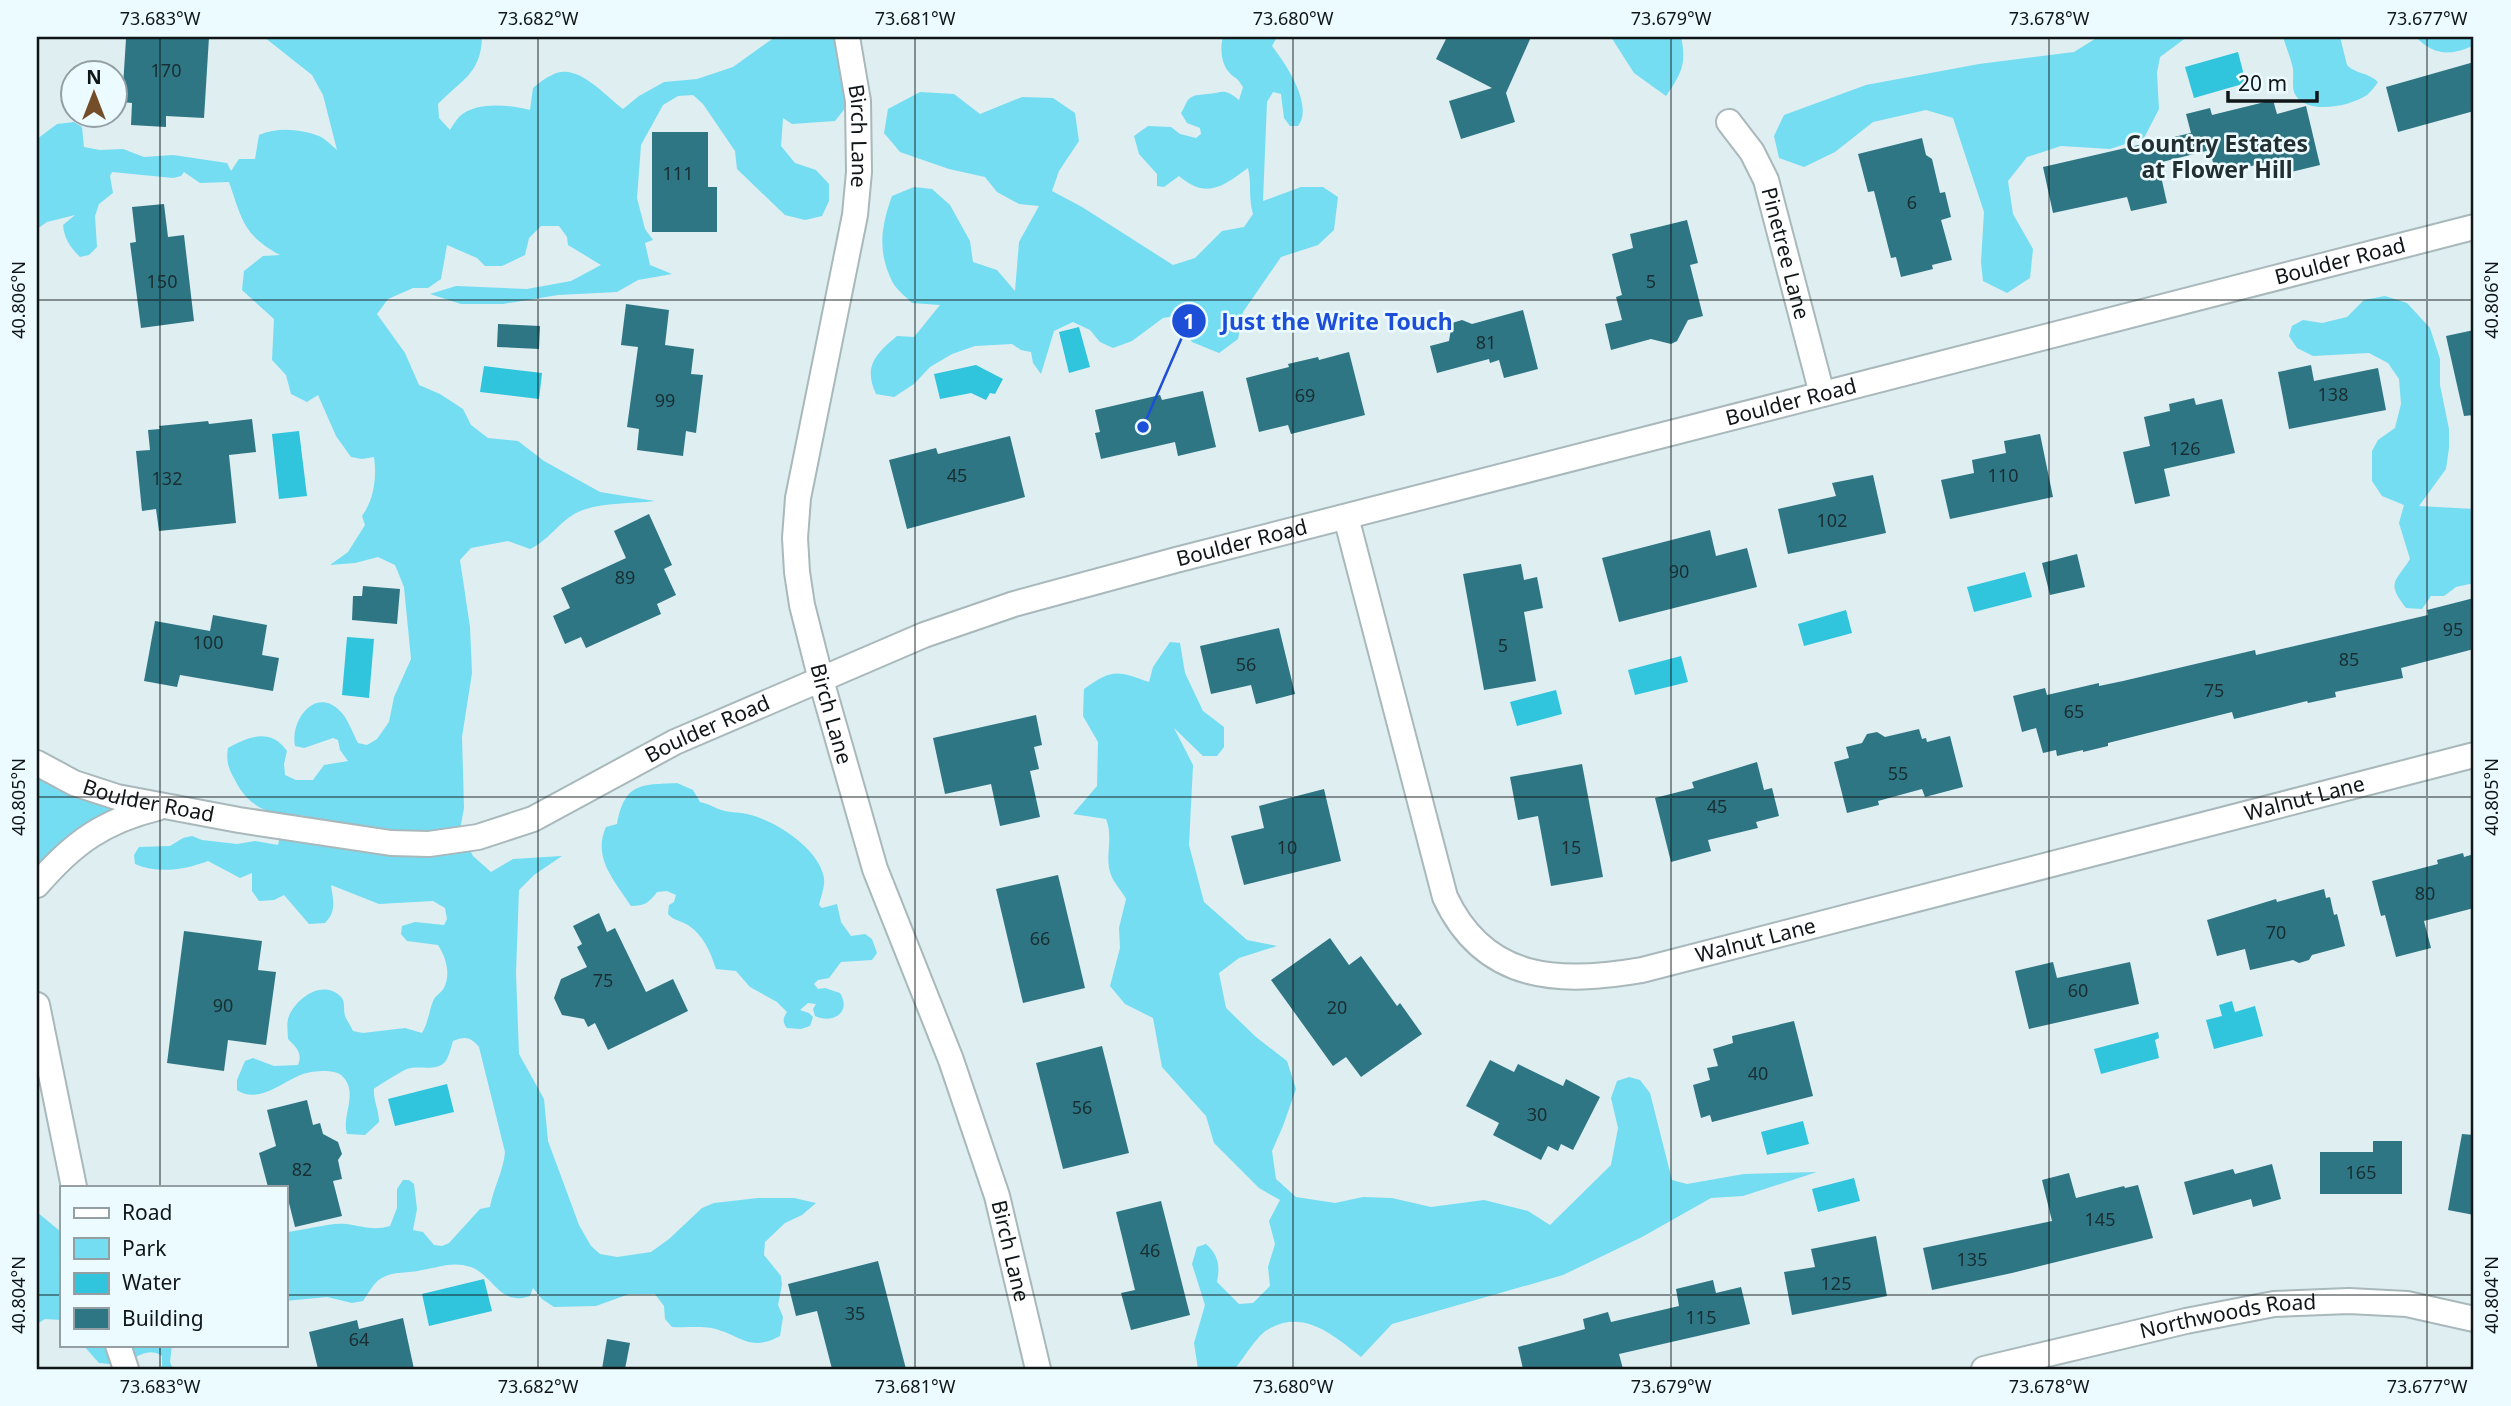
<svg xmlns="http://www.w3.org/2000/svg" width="2511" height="1406" viewBox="0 0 2511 1406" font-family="'Noto Sans',sans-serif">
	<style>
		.green { fill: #74ddf2 }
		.water { fill: #31c4dd }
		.building { fill: #2f7684 }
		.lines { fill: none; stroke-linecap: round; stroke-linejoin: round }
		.street-casing { stroke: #a8b8bb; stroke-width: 28 }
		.street { stroke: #fff; stroke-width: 24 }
		.ticks { fill: none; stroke: #101617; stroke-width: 2; stroke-opacity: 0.45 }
		.labels { text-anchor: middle; stroke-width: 5; stroke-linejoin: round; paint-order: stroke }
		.number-label { font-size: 18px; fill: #182e32 }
		.street-label { font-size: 21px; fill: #101617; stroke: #ebfbff }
		.neighbourhood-label { font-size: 23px; font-weight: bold; fill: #222e31; stroke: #ebfbff }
		.leader { fill: none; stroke: #1d4ed8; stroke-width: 2.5 }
		.callout-dot { fill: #1d4ed8; stroke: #ebfbff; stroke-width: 2.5 }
		.mark-label { font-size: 21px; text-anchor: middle; font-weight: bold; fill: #fff }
		.callout-label { font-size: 23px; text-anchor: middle; font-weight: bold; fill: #1d4ed8; stroke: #ebfbff; stroke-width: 5; stroke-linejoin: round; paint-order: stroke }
		.neatline { fill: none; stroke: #101617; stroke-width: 2.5 }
		.ticks-label { font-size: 18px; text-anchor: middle; fill: #101617 }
	</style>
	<rect width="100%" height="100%" fill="#deeef1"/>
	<g class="green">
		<path d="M264 37H482C481 74 461 80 438 104L439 118 450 130C453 125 456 120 460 116 477 101 510 105 530 110L533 88C539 83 545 78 552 75 577 61 605 96 623 109L639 96 664 82 697 79 733 67 775 37H835L840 40 848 76 846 107 835 121 792 124 783 118 781 146 795 163 816 170 829 184V201L822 216 805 220 785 215 737 169 735 151 703 104 693 95 678 96 663 105 641 145 637 198 645 229 653 240 645 243 650 265 672 274 638 280 617 292 558 295 503 304H461L430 294 456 286 527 289 571 281 601 265 568 245 567 237 559 226H541L529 238 525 255 502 266H485L477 258 447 245 441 279 428 288H413L388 299 377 314 405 353 419 385 440 394 463 409 471 425 488 438 518 441 544 461 600 492 655 501C632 504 604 502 583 510 562 517 550 540 530 549L508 541 471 548 460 560 470 627 472 673 462 737 464 808 460 830 473 856 491 872 513 859 562 856 534 875 519 890 516 973 519 1054 544 1099 548 1141 579 1225 591 1246 600 1254 617 1257 651 1252 669 1239 702 1208 714 1203 758 1198H794L816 1203 802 1215 785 1223 765 1242 764 1255 781 1276 782 1285 778 1305 783 1317 780 1336C749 1353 740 1334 711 1328 699 1326 685 1328 672 1327L665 1319 664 1306 655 1294H629L596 1306 554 1307 542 1299 533 1288 530 1296C500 1307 494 1276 471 1267 453 1261 440 1267 422 1270 408 1274 394 1270 380 1279 373 1284 368 1294 363 1301L352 1303 327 1297 285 1301V1232C303 1231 330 1222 346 1224 362 1226 373 1231 390 1226L397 1208V1189L403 1180H409L414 1184 417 1209 413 1230 423 1232 434 1245 442 1246 449 1243 480 1209 490 1207C493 1189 504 1169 505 1152L479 1047C471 1037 465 1036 453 1041 451 1047 449 1057 445 1062 436 1072 418 1065 407 1069 402 1071 377 1086 374 1089 373 1100 379 1110 379 1122L365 1135 347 1134C341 1116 360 1091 341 1075 337 1072 331 1071 325 1071 317 1071 306 1072 298 1076 280 1084 257 1104 237 1090V1080L245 1061 253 1058 274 1066 298 1065C303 1053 296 1047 288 1039 288 1032 286 1023 289 1016 296 999 321 980 339 995 346 1000 343 1008 345 1016 347 1021 351 1026 353 1031L363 1033 405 1028 422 1033C428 1023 429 1012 433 1001 435 996 441 993 444 988 451 974 446 957 438 945L407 941 401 934 402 926 415 922 444 925 447 919 445 908 433 901 379 904 331 885C333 900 337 911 325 923L309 924 284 895 274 900 259 901 252 891V873L240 878 208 861C184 870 158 874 135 864L134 855 139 847 170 846 183 838 192 836 202 840 237 844 255 841 278 845 280 836 313 827 311 818C301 814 294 815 283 814 260 812 245 800 235 780 228 768 226 761 228 748 249 736 271 728 287 751L284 764 285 775 296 780H313L324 765 348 761 340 750 338 740 333 738 304 748 295 746C290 720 315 687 339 710 348 718 352 732 358 743L367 745 377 739 389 722 394 697 411 659 404 587 395 565 378 557 355 563 330 565 348 552 365 525 362 516C374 500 377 477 374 457L362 459 351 457 336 436 318 395 307 402 291 394 286 375 272 360 274 319 242 290 244 271 263 256 280 255C243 235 242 219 229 182L200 183 184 172 181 176 173 178 112 172 110 176 113 193 99 204 95 216 97 247 89 255 80 257C71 248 64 239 63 225L75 215 47 222 37 229V139L57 124 74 122 82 127 84 147 100 150 123 149 144 157 173 155 227 163 231 171 239 159H255L259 135C278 127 300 129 319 136 326 139 332 146 337 150L323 95 312 75Z"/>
		<path d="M1223 37H1277L1272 46C1286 64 1314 106 1298 126H1290L1284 118 1281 94 1273 92 1267 102 1263 201 1301 187H1323L1338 197 1334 230 1318 245 1281 257 1243 312 1238 339 1219 353 1192 342 1176 316 1163 318 1132 341 1113 348 1100 342 1090 330 1073 322 1054 331 1041 374 1033 363 1031 352 1021 350 1012 344 975 346 952 354 930 367 914 384 894 397 876 394C863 366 876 354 897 336L914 337 940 305 912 303C906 297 897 290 893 283 877 252 881 227 892 196L914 187 932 189 950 205 970 241 973 262 997 270 1015 291 1019 242 1039 206 1019 204 997 192 985 177 949 169 900 152 884 133 888 109 920 92 954 94 980 114 1022 97 1053 98 1075 113 1079 141 1059 171 1052 191 1082 207 1173 265 1195 258 1222 231 1244 227 1253 214C1248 197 1252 185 1248 168 1223 186 1207 200 1179 176L1164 187 1157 186V174L1139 154 1134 136 1148 126 1171 127 1180 134 1196 138 1201 134 1200 128 1187 123 1181 113C1184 109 1186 101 1190 98 1196 94 1201 95 1207 94 1224 93 1223 87 1239 100L1243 87C1236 75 1234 79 1228 71 1221 62 1220 47 1223 37Z"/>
		<path d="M1611 37H1681C1687 64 1681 74 1666 96L1634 73Z"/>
		<path d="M2098 37H2187L2160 57 2157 73 2159 109 2144 138 2110 149 2061 146 2027 157 2008 181 2013 214 2033 249 2030 278 2007 293 1983 281 1981 262 1984 212 1953 118 1926 110 1873 122 1835 152 1804 167 1779 158 1774 136 1784 115 1866 85 1979 64 2074 52Z"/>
		<path d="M2283 37H2340L2347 65C2355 74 2368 72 2378 82 2375 86 2372 91 2367 95 2351 106 2309 115 2296 96 2291 89 2294 77 2293 69 2291 58 2286 47 2283 37Z"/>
		<path d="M2416 37H2474V45C2452 56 2434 56 2416 37Z"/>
		<path d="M2385 296 2407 303 2430 328 2440 359V385L2449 429V448L2446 469 2419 506 2474 509V583L2456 587 2444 596H2431L2422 609 2406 608C2386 582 2395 583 2410 559L2399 523 2404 505 2382 496 2372 481V451L2378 440 2395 428 2401 404 2399 379 2388 363 2369 353 2313 356 2297 348 2289 336 2292 326 2303 320 2322 323 2347 317 2364 300Z"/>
		<path d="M1170 642 1180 643 1185 673 1203 711 1224 727V747L1217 756H1203L1174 728 1193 765 1189 845 1204 902 1247 940 1277 946 1239 958 1219 973 1226 1008 1256 1037 1287 1061 1296 1089 1283 1126 1272 1151 1276 1179 1296 1197 1335 1203 1363 1197 1392 1198 1431 1207 1484 1200 1528 1211 1550 1225 1611 1165 1618 1128 1611 1098 1617 1081 1629 1077 1640 1080 1650 1093 1672 1180 1687 1184 1744 1174 1817 1172 1743 1196 1711 1198 1642 1237 1563 1275 1392 1324 1361 1357C1333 1335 1303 1308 1267 1330 1257 1336 1242 1360 1235 1369H1198L1194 1343 1205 1305 1192 1264 1197 1247 1206 1244C1219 1255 1220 1267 1217 1282L1239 1304 1253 1303 1270 1286 1268 1267 1275 1244 1269 1221 1280 1200 1259 1188 1214 1143 1206 1116 1162 1067 1153 1018 1125 1004 1110 986 1120 948 1119 928 1126 899C1122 891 1114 883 1111 875 1104 856 1114 839 1106 819L1073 814 1097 786 1098 742 1083 716 1084 689C1112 669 1116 670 1149 682L1153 667Z"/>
		<path d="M37 763 127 815 37 885Z"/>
		<path d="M677 783 693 790 700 802C711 804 715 809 725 811 732 813 740 812 747 814 774 820 819 848 824 878 825 887 821 896 819 905L822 908 837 904 841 922 851 936 865 934 872 939 877 953 872 960 841 962 829 978 818 980 814 984 818 989 825 988 840 993C852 1013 832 1024 815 1016L813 1009 816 1004 808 1003 800 1010 809 1013 813 1017 810 1026 801 1029 787 1028C782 1022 783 1018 787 1012L777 1002 750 987 736 971 716 969C710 951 704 936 688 925 680 920 674 921 668 914L669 905 674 902 676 895 667 891 657 892C649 903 644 906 631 906 615 881 592 858 606 827L617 824C625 782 641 785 677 783Z"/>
		<path d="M37 1212 61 1232V1320L45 1319 37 1324Z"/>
		<path d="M83 1345H172L170 1362 173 1369H159L162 1366V1356C146 1345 134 1362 117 1364 112 1365 105 1363 99 1363Z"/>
	</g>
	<g class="water">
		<path d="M2238 52 2246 83 2194 98 2185 67Z"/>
		<path d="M1079 327 1090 367 1069 373 1059 332Z"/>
		<path d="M976 365 1003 379 995 394 990 393 986 400 971 393 940 399 934 374Z"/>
		<path d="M484 366 542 373 539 399 480 392Z"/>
		<path d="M299 431 307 496 279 499 272 434Z"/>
		<path d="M2025 572 2032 597 1974 612 1967 587Z"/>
		<path d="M1846 610 1852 633 1804 646 1798 624Z"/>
		<path d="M347 637 374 639 369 698 342 695Z"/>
		<path d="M1681 656 1688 682 1635 695 1628 670Z"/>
		<path d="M1556 690 1562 714 1517 726 1510 702Z"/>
		<path d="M2232 1001 2235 1012 2255 1006 2263 1036 2214 1049 2206 1020 2222 1016 2219 1005Z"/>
		<path d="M2158 1032 2159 1038 2155 1040 2159 1058 2101 1074 2094 1049Z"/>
		<path d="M447 1084 454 1112 395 1126 388 1099Z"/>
		<path d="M1803 1121 1809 1144 1767 1155 1761 1132Z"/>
		<path d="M1854 1178 1860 1201 1818 1212 1812 1189Z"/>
		<path d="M484 1279 492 1311 429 1326 422 1294Z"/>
	</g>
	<g class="building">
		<path d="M138 37H209L204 118 166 116V127L131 125 132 103 122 102 126 39H138Z"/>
		<path d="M1447 37H1531L1506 93 1515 122 1461 139 1449 101 1492 88 1436 59Z"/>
		<path d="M2474 62V111L2398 132 2386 87Z"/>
		<path d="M2273 100 2277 114 2306 106 2320 165 2283 174 2279 159 2216 175 2210 150 2158 163 2167 203 2131 211 2127 197 2053 213 2043 167 2191 133 2186 114 2210 108 2212 115Z"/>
		<path d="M652 132H708V187H717V232H652Z"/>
		<path d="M1922 138 1926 155 1932 159 1940 193 1945 192 1951 217 1941 220 1952 260 1932 265 1933 269 1901 277 1896 257 1891 258 1874 191 1868 192 1858 154Z"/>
		<path d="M164 204 168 237 184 235 194 321 141 328 130 243 136 242 132 207Z"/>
		<path d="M1687 220 1698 263 1690 265 1703 316 1688 320 1677 341 1671 344 1651 339 1611 350 1605 324 1622 320 1616 297 1622 295 1612 254 1633 248 1630 234Z"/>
		<path d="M626 304 669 310 665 345 694 349 691 374 703 375 696 433 686 431 683 456 637 450 639 429 627 427 638 347 621 345Z"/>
		<path d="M1523 310 1538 369 1504 378 1499 360 1490 363 1489 359 1437 373 1430 346 1449 341 1452 323 1462 320 1472 324Z"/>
		<path d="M498 324 540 326 539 349 497 347Z"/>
		<path d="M2474 330V415L2464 416 2446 336Z"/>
		<path d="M1349 352 1365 415 1291 434 1288 425 1259 432 1246 378 1289 367 1288 364 1318 357 1319 360Z"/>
		<path d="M2311 365 2314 381 2378 368 2386 410 2289 429 2278 372Z"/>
		<path d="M1203 391 1216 447 1178 456 1175 442 1101 459 1095 433 1100 432 1095 410 1160 395 1162 400Z"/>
		<path d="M2194 398 2196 405 2222 399 2235 453 2164 469 2170 496 2135 504 2123 452 2150 446 2144 417 2170 411 2169 404Z"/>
		<path d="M252 419 256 452 229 455 236 523 159 531 156 509 142 511 136 451 150 450 148 430 160 429 159 426 208 421 209 424Z"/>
		<path d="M2040 434 2053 497 1950 519 1941 480 1974 473 1972 460 2006 453 2004 441Z"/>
		<path d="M1010 436 1025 497 907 529 889 460 936 448 938 454Z"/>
		<path d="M1873 475 1886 533 1788 554 1778 509 1836 496 1832 483Z"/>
		<path d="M649 514 672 565 664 569 676 595 657 604 661 614 586 648 581 637 565 644 553 616 570 608 561 588 626 558 614 531Z"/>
		<path d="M1710 530 1716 556 1747 548 1757 587 1619 622 1602 558Z"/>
		<path d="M2077 554 2085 587 2050 595 2042 563Z"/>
		<path d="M1521 564 1524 580 1537 577 1543 608 1524 612 1536 681 1484 690 1463 574Z"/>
		<path d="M363 586 400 589 397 624 352 620 353 596H362Z"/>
		<path d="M2474 598V649L2401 668 2403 678 2335 692 2336 697 2308 703 2307 701 2234 719 2232 712 2108 743V746L2083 752V750L2057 756 2056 750 2043 753 2036 728 2022 732 2013 696 2045 688 2047 695 2099 683V686L2123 681 2255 650 2256 655 2428 615 2427 610Z"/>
		<path d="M213 615 267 625 262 655 279 658 273 691 180 675 177 687 144 681 155 621 210 631Z"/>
		<path d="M1279 628 1295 694 1256 704 1251 685 1211 694 1200 646Z"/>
		<path d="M1036 715 1042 745 1034 747 1039 769 1030 771 1040 817 1000 826 991 784 945 794 933 738Z"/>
		<path d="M1919 729 1922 739 1926 738 1927 742 1950 736 1963 787 1925 797 1922 789 1878 801 1879 805 1847 813 1834 762 1849 758 1846 747 1862 743 1867 734 1877 732 1885 737Z"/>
		<path d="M1757 762 1764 790 1772 788 1779 816 1756 822 1758 828 1708 840 1711 851 1671 862 1655 798 1694 788 1692 782Z"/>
		<path d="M1582 764 1603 877 1551 886 1538 816 1518 820 1510 777Z"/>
		<path d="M1324 789 1341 861 1244 885 1231 836 1264 828 1259 806Z"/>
		<path d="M2463 853 2464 857 2474 854V908L2424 921 2431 948 2396 957 2385 915 2381 916 2372 881 2438 864 2437 860Z"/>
		<path d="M1058 875 1085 988 1023 1003 996 889Z"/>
		<path d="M2324 889 2326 898 2330 897 2334 915 2337 914 2345 946 2312 955 2309 960 2299 963 2293 960 2250 970 2245 949 2217 956 2207 920 2276 899 2277 902Z"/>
		<path d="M599 913 607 932 615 928 646 992 673 979 688 1011 608 1050 595 1023 588 1027 584 1019 562 1015 554 998 561 979 587 967 577 947 582 944 573 926Z"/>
		<path d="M184 931 262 941 258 970 276 972 266 1045 228 1040 224 1071 167 1063Z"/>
		<path d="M1330 938 1349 965 1361 956 1397 1006 1400 1003 1422 1034 1361 1077 1346 1057 1333 1066 1271 980Z"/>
		<path d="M2053 962 2057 978 2130 962 2139 1004 2029 1029 2015 971Z"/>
		<path d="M1794 1021 1813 1096 1712 1122 1710 1115 1701 1118 1693 1085 1710 1080 1707 1068 1718 1066 1713 1049 1733 1043 1732 1036Z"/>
		<path d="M1102 1046 1129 1153 1063 1169 1036 1063Z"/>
		<path d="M1490 1060 1514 1072 1518 1064 1563 1086 1566 1079 1600 1097 1573 1150 1561 1144 1558 1151 1548 1146 1541 1160 1493 1135 1499 1123 1466 1106Z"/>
		<path d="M307 1100 313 1125 320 1123 323 1134 338 1142 342 1154 338 1160 342 1179 333 1181 342 1216 295 1227 285 1187H268L259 1153 276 1146 267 1110Z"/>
		<path d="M2462 1134 2474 1135V1215L2448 1210Z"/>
		<path d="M2373 1141H2402V1194H2320V1152H2373Z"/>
		<path d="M2272 1164 2281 1199 2253 1207 2251 1199 2193 1215 2184 1182 2233 1169 2235 1174Z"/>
		<path d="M2069 1173 2076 1198 2124 1186 2125 1188 2138 1185 2153 1238 2012 1273 1932 1290 1923 1248 2052 1221 2042 1180Z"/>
		<path d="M1161 1201 1190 1315 1131 1330 1121 1293 1135 1290 1116 1212Z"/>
		<path d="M1876 1236 1887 1296 1792 1315 1784 1272 1815 1267 1811 1249Z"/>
		<path d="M878 1261 906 1369H832L817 1311 796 1316 788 1284Z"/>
		<path d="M1713 1280 1716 1293 1741 1287 1750 1324 1619 1354 1623 1369H1523L1518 1347 1585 1329 1583 1319 1608 1312 1611 1322 1679 1306 1676 1289Z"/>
		<path d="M403 1318 414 1369H318L309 1332 357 1320 359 1329Z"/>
		<path d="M607 1339 630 1343 625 1369H602Z"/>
	</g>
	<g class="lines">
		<g class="street-casing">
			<g id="street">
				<path id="s1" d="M847 37 858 101 859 172 855 215 798 498 795 538 797 572 802 605 821 680 875 869 951 1060 997 1196 1038 1369"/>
				<path id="s2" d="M1729 122 1752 152 1766 180 1822 394"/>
				<path id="s3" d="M1346 517 1445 897C1485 983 1561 984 1642 970L2474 755"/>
				<path id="s4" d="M37 763 74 783 117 797 239 820 391 843 429 844 478 837 533 819 675 742 924 635 1014 604 1176 560 2474 227"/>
				<path d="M37 885C73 843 104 821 157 808"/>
				<path d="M37 1005 74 1187"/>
				<path d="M118 1345 126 1369"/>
				<path id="s5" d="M1984 1369 2186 1321 2274 1304 2349 1301 2407 1304 2474 1319"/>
			</g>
		</g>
		<use href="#street" class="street"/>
	</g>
	<path class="ticks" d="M160 37V1187M538 37V1369M915 37V1369M1293 37V1369M1671 37V1369M2049 37V1369M2427 37V1369M37 300H2474M37 797H2474M37 1295H61M285 1295H2474M160 1345V1369"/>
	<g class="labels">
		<g class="number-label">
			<text x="166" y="77">170</text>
			<text x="678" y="180">111</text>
			<text x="1912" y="209">6</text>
			<text x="162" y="288">150</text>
			<text x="1651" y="288">5</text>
			<text x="1486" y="349">81</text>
			<text x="2333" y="401">138</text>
			<text x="1305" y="402">69</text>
			<text x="665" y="407">99</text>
			<text x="2185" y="455">126</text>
			<text x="957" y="482">45</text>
			<text x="2003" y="482">110</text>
			<text x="167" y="485">132</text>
			<text x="1832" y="527">102</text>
			<text x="1679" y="578">90</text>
			<text x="625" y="584">89</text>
			<text x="2453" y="636">95</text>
			<text x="208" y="649">100</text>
			<text x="1503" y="652">5</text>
			<text x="2349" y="666">85</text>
			<text x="1246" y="671">56</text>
			<text x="2214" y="697">75</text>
			<text x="2074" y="718">65</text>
			<text x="1898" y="780">55</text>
			<text x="1717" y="813">45</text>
			<text x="1287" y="854">10</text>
			<text x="1571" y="854">15</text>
			<text x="2425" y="900">80</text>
			<text x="2276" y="939">70</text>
			<text x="1040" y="945">66</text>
			<text x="603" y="987">75</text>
			<text x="2078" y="997">60</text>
			<text x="223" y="1012">90</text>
			<text x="1337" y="1014">20</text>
			<text x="1758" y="1080">40</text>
			<text x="1082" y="1114">56</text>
			<text x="1537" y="1121">30</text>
			<text x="302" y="1176">82</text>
			<text x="2361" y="1179">165</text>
			<text x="2100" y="1226">145</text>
			<text x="1150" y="1257">46</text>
			<text x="1972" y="1266">135</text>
			<text x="1836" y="1290">125</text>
			<text x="855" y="1320">35</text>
			<text x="1701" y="1324">115</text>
			<text x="359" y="1346">64</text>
		</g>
		<g class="street-label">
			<text dy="7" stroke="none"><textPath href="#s1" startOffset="100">Birch Lane</textPath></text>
			<text dy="7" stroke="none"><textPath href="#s2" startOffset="145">Pinetree Lane</textPath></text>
			<text dy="7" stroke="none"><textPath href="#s4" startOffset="2408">Boulder Road</textPath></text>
			<text dy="7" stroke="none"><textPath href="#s4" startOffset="1841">Boulder Road</textPath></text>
			<text dy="7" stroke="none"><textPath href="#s4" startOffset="1274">Boulder Road</textPath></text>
			<text dy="7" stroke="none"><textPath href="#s1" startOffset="688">Birch Lane</textPath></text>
			<text dy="7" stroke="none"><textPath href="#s4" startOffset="707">Boulder Road</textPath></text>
			<text dy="7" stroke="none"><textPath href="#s3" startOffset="1307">Walnut Lane</textPath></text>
			<text dy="7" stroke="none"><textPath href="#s4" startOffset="119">Boulder Road</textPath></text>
			<text dy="7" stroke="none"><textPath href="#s3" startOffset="740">Walnut Lane</textPath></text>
			<text dy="7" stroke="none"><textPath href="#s1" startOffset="1255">Birch Lane</textPath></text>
			<text dy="7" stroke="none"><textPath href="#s5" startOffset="250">Northwoods Road</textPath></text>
		</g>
		<g class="neighbourhood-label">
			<text x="2217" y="152">Country Estates<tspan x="2217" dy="26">at Flower Hill</tspan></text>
		</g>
	</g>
	<path class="leader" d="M1143 427L1189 321"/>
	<g class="callout-dot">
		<circle cx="1143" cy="427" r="7"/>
		<circle cx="1189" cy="321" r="18"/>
	</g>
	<g class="mark-label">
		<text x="1189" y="329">1</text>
	</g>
	<g class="callout-label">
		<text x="1337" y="330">Just the Write Touch</text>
	</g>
	<rect width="2511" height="1406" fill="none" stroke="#ebfbff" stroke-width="77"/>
	<rect x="60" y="1186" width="228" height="161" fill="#ebfbff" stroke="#939fa2" stroke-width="2"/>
	<rect x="74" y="1208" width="35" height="10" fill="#ffffff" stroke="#939fa2" stroke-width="2"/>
	<text x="122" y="1220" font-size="21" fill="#101617">Road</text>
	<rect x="74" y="1238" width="35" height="21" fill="#74ddf2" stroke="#939fa2" stroke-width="2"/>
	<text x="122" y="1256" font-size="21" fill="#101617">Park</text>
	<rect x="74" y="1273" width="35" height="21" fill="#31c4dd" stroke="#939fa2" stroke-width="2"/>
	<text x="122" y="1290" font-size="21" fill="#101617">Water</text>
	<rect x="74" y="1308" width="35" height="21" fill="#2f7684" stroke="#939fa2" stroke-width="2"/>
	<text x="122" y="1326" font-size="21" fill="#101617">Building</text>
	<g transform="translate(94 94)"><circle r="33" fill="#ebfbff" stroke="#939fa2" stroke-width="2"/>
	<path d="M0-5L12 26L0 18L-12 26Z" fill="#734e29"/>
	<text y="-10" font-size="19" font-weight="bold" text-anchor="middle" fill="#101617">N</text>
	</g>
	<path d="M2228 91v10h89v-10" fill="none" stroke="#101617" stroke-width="3.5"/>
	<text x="2238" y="91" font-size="21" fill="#101617" stroke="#ebfbff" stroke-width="5" paint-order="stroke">20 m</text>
	<rect x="38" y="38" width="2434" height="1330" class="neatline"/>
	<g class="ticks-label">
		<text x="160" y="25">73.683°W</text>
		<text x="538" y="25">73.682°W</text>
		<text x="915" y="25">73.681°W</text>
		<text x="1293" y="25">73.680°W</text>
		<text x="1671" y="25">73.679°W</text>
		<text x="2049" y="25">73.678°W</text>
		<text x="2427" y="25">73.677°W</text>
		<text transform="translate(19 300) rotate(-90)" y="6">40.806°N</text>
		<text transform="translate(2492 300) rotate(-90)" y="6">40.806°N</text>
		<text transform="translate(19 797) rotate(-90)" y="6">40.805°N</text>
		<text transform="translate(2492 797) rotate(-90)" y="6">40.805°N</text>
		<text transform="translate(19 1295) rotate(-90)" y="6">40.804°N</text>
		<text transform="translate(2492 1295) rotate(-90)" y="6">40.804°N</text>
		<text x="160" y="1393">73.683°W</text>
		<text x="538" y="1393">73.682°W</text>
		<text x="915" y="1393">73.681°W</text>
		<text x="1293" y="1393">73.680°W</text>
		<text x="1671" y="1393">73.679°W</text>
		<text x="2049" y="1393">73.678°W</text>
		<text x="2427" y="1393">73.677°W</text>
	</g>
</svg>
